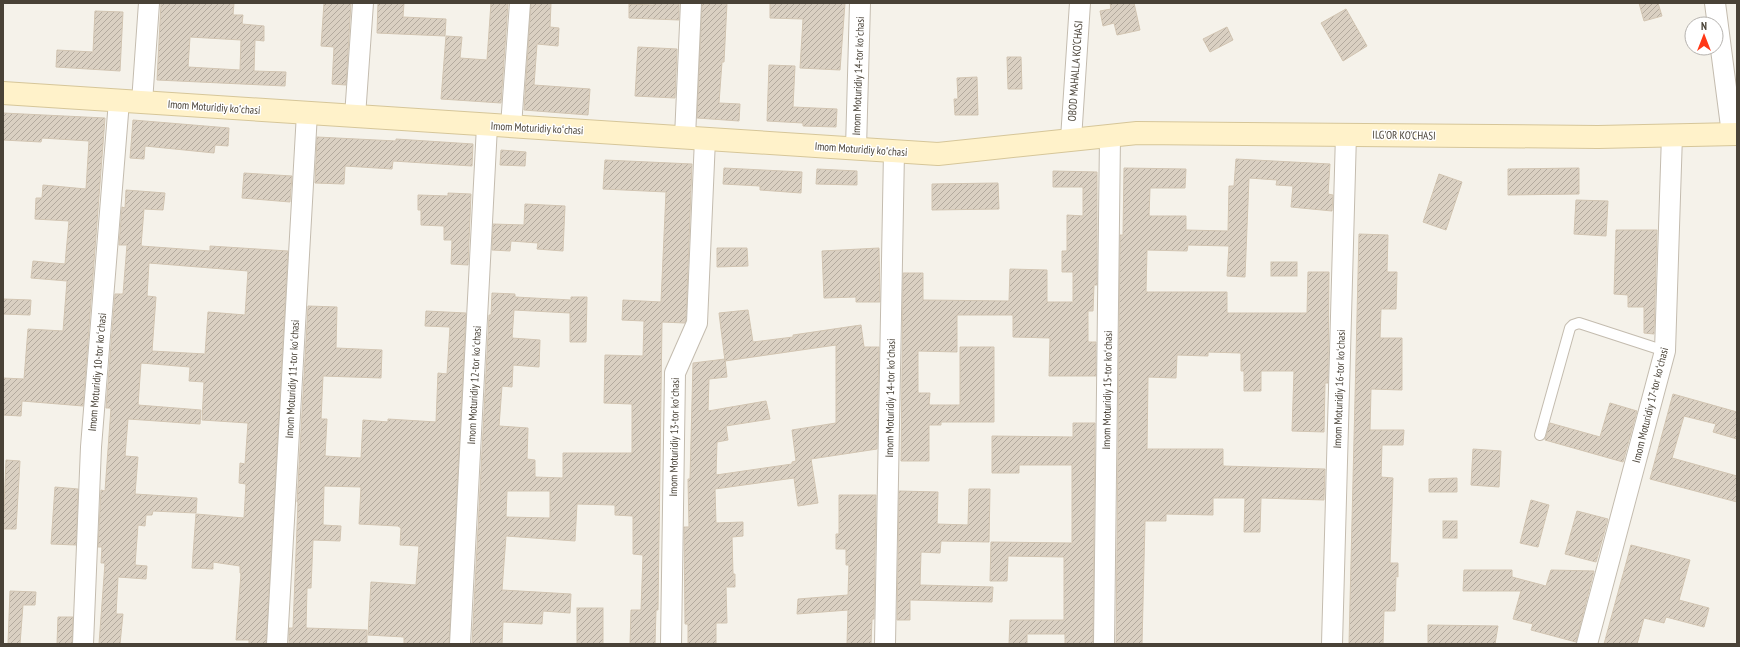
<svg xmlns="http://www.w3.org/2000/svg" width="1740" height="647" viewBox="0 0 1740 647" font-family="'PT Sans Narrow',sans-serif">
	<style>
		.building { fill: url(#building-hatch); stroke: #d2c5b2; fill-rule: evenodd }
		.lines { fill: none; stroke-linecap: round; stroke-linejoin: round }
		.lane-casing { stroke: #c4bcaf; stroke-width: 12 }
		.street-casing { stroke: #c4bcaf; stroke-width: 22 }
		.secondary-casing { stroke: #d6c699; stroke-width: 24 }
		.lane { stroke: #fff; stroke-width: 10 }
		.street { stroke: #fff; stroke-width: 20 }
		.secondary { stroke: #fff2ca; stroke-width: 22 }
		.labels { text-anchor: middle; stroke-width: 3; stroke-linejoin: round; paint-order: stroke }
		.street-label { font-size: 11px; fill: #494237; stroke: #fff }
	</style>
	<defs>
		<pattern id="building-hatch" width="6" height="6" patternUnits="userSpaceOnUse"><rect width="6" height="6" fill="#dad0c2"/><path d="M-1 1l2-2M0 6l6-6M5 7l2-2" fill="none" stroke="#b3aa9e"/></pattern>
	</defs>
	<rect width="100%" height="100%" fill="#f5f2ea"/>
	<g class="building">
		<path d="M161 3H234L233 15H243L242 24 264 26V41L255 40 254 71 286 72 285 86 157 80ZM190 37 241 40 240 70 188 67Z"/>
		<path d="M324 3H351L346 85 332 84 334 47 321 46Z"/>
		<path d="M378 3H404L403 17 446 19 445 36 377 33Z"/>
		<path d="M491 3H508L501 103 441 99 446 36 462 37 460 58 487 60Z"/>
		<path d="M531 3H551L550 27 559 28 558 46 537 44 534 85 590 89 588 115 524 110Z"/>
		<path d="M654 3H679V20L629 18V4L654 5Z"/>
		<path d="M702 3H727L724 62H722L719 103 740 104 739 121 697 118Z"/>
		<path d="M770 3H845L840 70 800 68 803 19 770 18Z"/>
		<path d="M1110 3H1134L1140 30 1117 35 1114 23 1103 26 1100 11 1111 9Z"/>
		<path d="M1639 3H1658L1662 16 1644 21Z"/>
		<path d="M1346 9 1367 46 1343 61 1321 23Z"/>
		<path d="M95 11 123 12 120 71 56 67 57 50 93 52Z"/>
		<path d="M1227 27 1233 40 1210 52 1203 39Z"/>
		<path d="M638 47 677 49 675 98 635 96Z"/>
		<path d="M1007 57H1021L1022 89H1008Z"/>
		<path d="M769 65 795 66 793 107 837 109 836 127 803 126V123L767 121Z"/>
		<path d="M977 77 978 115H955L954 99H958L957 78Z"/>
		<path d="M3 113 105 118 83 406 22 401 21 416 3 415V378L24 379 28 329 63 331 67 281 31 278 33 261 65 264 69 221 35 219 36 198H42L43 185 86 189 89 141 42 138 41 142 3 140Z"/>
		<path d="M133 120 229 128 228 146 215 145 214 153 145 146 144 159 130 158Z"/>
		<path d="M317 137 396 141V139L473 144 472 166 393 161 392 169 345 166 344 184 315 183Z"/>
		<path d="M501 150 526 152 525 166 500 165Z"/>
		<path d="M1236 159 1330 164 1328 194 1333 195 1332 211 1291 207 1293 186 1276 185 1277 180 1249 178 1245 277 1227 276 1229 246 1188 245 1187 251 1147 250 1146 292H1227V313H1307L1308 272H1329L1328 383H1325L1324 432 1292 431 1294 371H1261V391H1244V371H1241V353L1208 352V356L1177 355 1176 378 1148 377 1147 449H1223V466L1325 469 1324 500 1261 498 1260 532H1244L1245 498H1213V515L1166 514V521H1145L1142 644H1116L1120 235H1123L1124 168 1186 169 1185 188H1150L1149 216H1186V230L1228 231 1229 186H1234Z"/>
		<path d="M605 160 692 164 686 320 685 323 662 322 658 610H656L655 644H630L631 610H641L643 555 633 554V516L615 515V505L577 504 575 541 506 536 502 590 571 594 570 613 543 611 542 624 503 622 502 644H472L489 315H491L492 293 515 294V297L571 300V297H587L586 342H570V313L514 310 512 338 540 340 539 367 513 365 512 387 502 386 499 426 528 428 527 459 535 460V477L563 478V453H632V404L604 403 605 355 643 356 644 321 622 320 623 300 661 302 666 192 603 189ZM507 491H550V518L506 517Z"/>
		<path d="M724 168 802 172 801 193 760 190V186L723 184Z"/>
		<path d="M1579 168V194L1508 195V169Z"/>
		<path d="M817 169 857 171V185L816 184Z"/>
		<path d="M1053 171 1097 172V285H1094L1093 311H1088V342H1096V376H1049L1050 338 1013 337V315H957V352L918 351V393H930L929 405H960V347H994V422H941V425H929V461H901L903 273H923V300L1009 301 1010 269 1047 270V302H1073V272H1062V251H1067V215L1083 216V187H1053Z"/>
		<path d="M244 173 292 176 290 202 242 198Z"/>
		<path d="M1439 174 1462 182 1446 230 1423 222Z"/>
		<path d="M998 183 999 209 932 210V184Z"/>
		<path d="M126 190 165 193 163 210 144 209 141 246 210 251V246L288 251 266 644H249V640H236L241 573H240V566L213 562V569L192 568 196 514 244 518 246 484 239 483 240 463 245 464 248 423 202 420 204 382 189 381 190 367 141 363 138 405 201 410 200 424 128 419 125 456 138 457 135 494 197 498 196 513 153 511 152 515H146L145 526 138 525 135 565 147 566 146 579 118 577 116 614H123L120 644H99L105 563H101L102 547H98L101 490 105 491 111 408H106L115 294H123L127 245H119L122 207 125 208ZM149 263 248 271 245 315 208 312 205 354 152 351 156 297 147 296Z"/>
		<path d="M448 193 471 194 468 265 451 264 452 240H444V226L421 225V210H418V195L448 196Z"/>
		<path d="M1576 200 1608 201 1606 236 1574 234Z"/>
		<path d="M525 204 565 206 563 251 537 249 538 243 511 241 510 251 492 250 493 224 524 225Z"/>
		<path d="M1616 230H1657L1654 334 1644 333V307H1628V295L1614 294Z"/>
		<path d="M1359 234 1388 235 1387 272H1397L1396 309H1381L1380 338H1402V390L1371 389 1370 430H1404L1403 445H1382L1381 477 1393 478 1390 563H1398V577L1396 576 1395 611H1384L1383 644H1349Z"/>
		<path d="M717 248H747L748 266 717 267Z"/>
		<path d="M879 248 880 302H856V297L824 298 822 251Z"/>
		<rect x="1271" y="262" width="26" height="14"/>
		<path d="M3 299 31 300 30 315 3 314Z"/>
		<path d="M308 306 337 307 336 348 382 350 381 378 323 376 321 419H327L325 456 361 458 363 420 388 422V419L436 422 438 373 447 374 450 327 425 326 426 311 466 313 449 644H404V637L368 635 371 582 416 585 419 546 400 545 401 528 398 526 359 524 361 487 324 486 323 525 341 526 340 541 313 540 311 588H307L306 628 367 630V644H289V628H293L298 502H297Z"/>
		<path d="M748 310 753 342 793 337V335L861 325 864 347H879L877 449 811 459 818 503 798 506 794 478 715 489 716 523 743 522V536L732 537 733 574H735V587H726L727 623H716V644H688V624H685L684 527H689L688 479H690L693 363 725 359 727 377 709 379 708 411 766 401 770 419 726 426 728 440 717 442 716 475 792 464V462L796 461 792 430 836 423V345L725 361 719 313Z"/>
		<path d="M1673 394 1737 412V439L1713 432 1716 424 1684 416 1672 458 1737 476V502L1650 479Z"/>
		<path d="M1610 403 1637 411 1623 462 1545 440 1550 423 1600 437Z"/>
		<path d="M1073 423H1095L1093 644H1065V634H1027V644H1009L1010 620H1064V557L1008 556 1007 581H990L991 542 1072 543V465H1019V473H992V436L1073 437Z"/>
		<path d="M1473 449 1501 451 1499 487 1471 485Z"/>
		<path d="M6 460 20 461 16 529H3Z"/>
		<path d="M1457 478V492H1429V479Z"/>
		<path d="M55 487 78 489 76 545 51 544Z"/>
		<path d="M969 489H990L989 542 941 541 940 553 921 552 920 585 993 587 992 602 910 600V620H897L899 491 938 492 937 524 968 525Z"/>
		<path d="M839 495H876L874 619H872L871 644H847L848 610 797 614 798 599 848 595 849 565H846V549H836V534H839Z"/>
		<path d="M1531 500 1549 505 1538 547 1520 543Z"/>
		<path d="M1577 511 1608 519 1596 562 1565 554Z"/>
		<rect x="1443" y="521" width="14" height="17"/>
		<path d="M1631 545 1690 560 1679 600 1709 608 1704 627 1666 617 1664 623 1644 618 1637 644H1604Z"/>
		<path d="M1464 570H1512V577L1546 586 1551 570 1594 571 1576 642 1531 630 1533 624 1513 619 1521 591H1463Z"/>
		<path d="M10 591 36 592 35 605H23L20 644H8Z"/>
		<rect x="577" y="608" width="26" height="36"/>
		<path d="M58 617H73L72 644H57Z"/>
		<path d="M1428 625 1498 626 1495 644H1428Z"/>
	</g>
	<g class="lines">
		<g class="lane-casing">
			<path id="lane" d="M1540 435 1570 328 1573 325 1579 323 1665 351"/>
		</g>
		<g class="street-casing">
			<g id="street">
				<path d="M1715 3 1732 134"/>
				<path d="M142 102 149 3"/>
				<path d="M355 116 363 3"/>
				<path d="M511 126 520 3"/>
				<path d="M685 137 691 3"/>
				<path d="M1071 139 1080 3"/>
				<path d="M856 148 860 3"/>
				<path d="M83 644 91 447 119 101"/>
				<path d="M277 644 307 113"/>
				<path d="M460 644 487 126"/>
				<path d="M671 644 675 373 697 323 705 139"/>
				<path d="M885 644 894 151"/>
				<path d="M1104 644 1110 136"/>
				<path d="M1332 644 1346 134"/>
				<path d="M1587 644 1665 351 1672 135"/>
			</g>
		</g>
		<g class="secondary-casing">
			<path id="secondary" d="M3 93 938 154 1137 133 1598 137 1737 134"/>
		</g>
		<use href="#lane" class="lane"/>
		<use href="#street" class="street"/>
		<use href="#secondary" class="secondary"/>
	</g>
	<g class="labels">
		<g class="street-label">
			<text transform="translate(1075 71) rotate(-86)" y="4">OBOD MAHALLA KO‘CHASI</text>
			<text transform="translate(858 76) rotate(-88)" y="4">Imom Moturidiy 14-tor koʻchasi</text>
			<text transform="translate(214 107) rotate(4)" y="4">Imom Moturidiy koʻchasi</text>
			<text transform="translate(537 128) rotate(3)" y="4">Imom Moturidiy koʻchasi</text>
			<text transform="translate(1404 135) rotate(1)" y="4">ILG'OR KO'CHASI</text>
			<text transform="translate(861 149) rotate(4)" y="4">Imom Moturidiy koʻchasi</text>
			<text transform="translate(97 372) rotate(-85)" y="4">Imom Moturidiy 10-tor koʻchasi</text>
			<text transform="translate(292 379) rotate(-87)" y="4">Imom Moturidiy 11-tor koʻchasi</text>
			<text transform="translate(474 385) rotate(-87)" y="4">Imom Moturidiy 12-tor koʻchasi</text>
			<text transform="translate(1339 389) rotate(-88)" y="4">Imom Moturidiy 16-tor koʻchasi</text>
			<text transform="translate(1107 390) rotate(-89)" y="4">Imom Moturidiy 15-tor koʻchasi</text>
			<text transform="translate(890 398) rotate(-89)" y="4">Imom Moturidiy 14-tor koʻchasi</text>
			<text transform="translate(1650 405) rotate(-76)" y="4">Imom Moturidiy 17-tor koʻchasi</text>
			<text transform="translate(674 437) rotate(-89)" y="4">Imom Moturidiy 13-tor koʻchasi</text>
		</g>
	</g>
	<rect width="1740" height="647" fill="none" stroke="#494237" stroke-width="8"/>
	<g transform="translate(1704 36)"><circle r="19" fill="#ffffff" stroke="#b6b3af"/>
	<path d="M0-3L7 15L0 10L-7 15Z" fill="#ff3817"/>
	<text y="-6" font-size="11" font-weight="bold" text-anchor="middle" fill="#494237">N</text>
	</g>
</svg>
